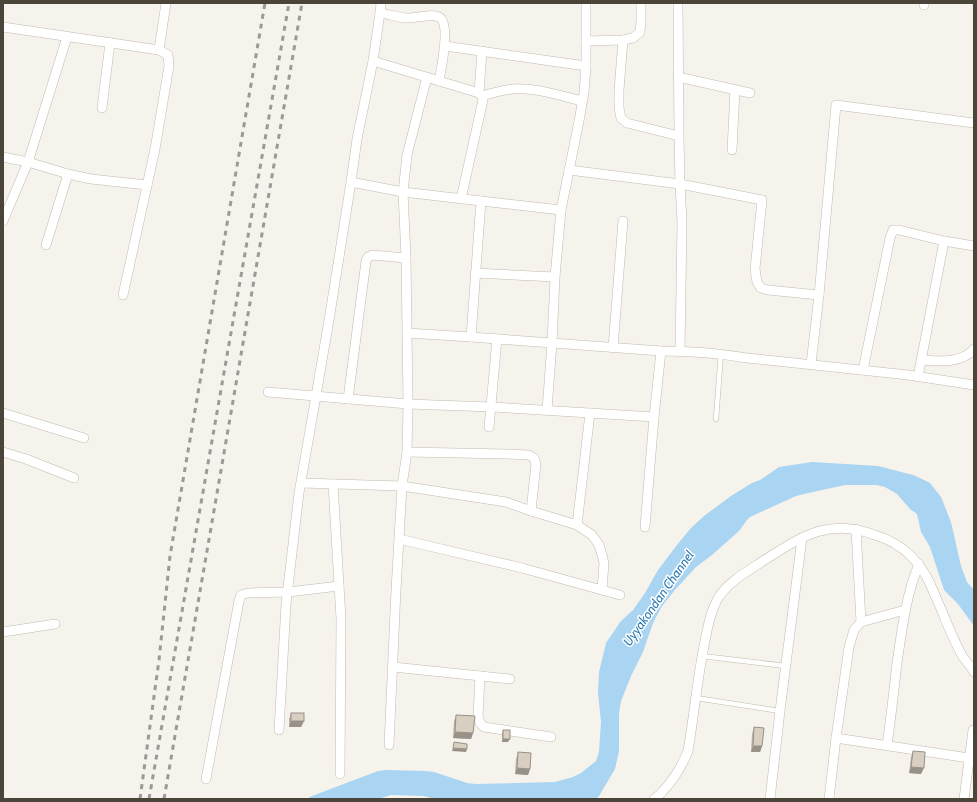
<svg xmlns="http://www.w3.org/2000/svg" width="977" height="802" viewBox="0 0 977 802" font-family="Cabin,sans-serif">
	<style>
		.water { fill: #a9d4f2 }
		.lines { fill: none; stroke-linecap: round; stroke-linejoin: round }
		.lane-casing { stroke: #c2bbae; stroke-width: 5.5 }
		.street-casing { stroke: #c2bbae; stroke-width: 10 }
		.lane { stroke: #fff; stroke-width: 4.5 }
		.street { stroke: #fff; stroke-width: 9 }
		.rail { stroke: #9a9a9a; stroke-width: 3; stroke-dasharray: 5 5; stroke-linecap: butt }
		.wall { fill: #bab2a6 }
		.shaded-wall { fill: #979187 }
		.building { fill: #d8cfc1; stroke: #979187 }
		.labels { text-anchor: middle; stroke-width: 3; stroke-linejoin: round; paint-order: stroke }
		.water-label { font-size: 13px; font-style: italic; fill: #2e7ab2; stroke: #fff }
	</style>
	<rect width="100%" height="100%" fill="#f6f3ec"/>
	<path class="water" d="M812 462 878 466 913 475 922 479 930 483 941 497 951 522 961 566 967 582 974 590V626L958 604 944 590 930 547 921 532 917 514 910 509 897 494 885 487 876 485H845L804 494 796 496 750 517 747 520 739 531 712 555 696 567 674 591 662 606 653 623 643 652 631 676 621 701 619 713V751L615 769 599 796 596 799H435L424 796 391 795 378 799H306L312 796 378 771 386 770 425 771 434 772 467 783 476 784 555 782 573 777 581 773 596 761 599 752 601 722 598 693 599 672 606 643 621 621 633 610 645 593 658 570 677 545 690 529 704 516 731 496 752 483 760 480 779 467Z"/>
	<g class="lines">
		<g class="lane-casing">
			<g id="lane">
				<path d="M716 419 721 353"/>
				<path d="M702 656 786 666"/>
				<path d="M696 698 780 711"/>
			</g>
		</g>
		<g class="street-casing">
			<g id="street">
				<path d="M678 3 679 136 680 184 682 222 680 351"/>
				<path d="M924 5V3"/>
				<path d="M380 13C388 14 397 17 405 18 414 19 431 13 439 17 451 23 441 70 439 81"/>
				<path d="M3 27 159 50 168 55 169 66 155 149 123 295"/>
				<path d="M623 40 619 90V108L621 118 627 123 679 136"/>
				<path d="M586 41 623 40 633 38 640 32 641 21V3"/>
				<path d="M445 46 586 66"/>
				<path d="M159 50 166 3"/>
				<path d="M373 61 479 93 482 96 483 100 461 199"/>
				<path d="M427 77 407 155 403 192 481 201 471 337"/>
				<path d="M678 77 750 93"/>
				<path d="M479 93 482 51"/>
				<path d="M482 96C492 93 502 90 512 89 536 87 560 96 582 101"/>
				<path d="M102 108 110 43"/>
				<path d="M732 150 735 90"/>
				<path d="M3 157 28 162 68 174 91 179 147 185"/>
				<path d="M569 170 680 184 762 200 755 269 757 282 761 288 768 290 819 295"/>
				<path d="M351 182 403 192 406 258 408 404 492 407 654 417 661 351"/>
				<path d="M481 201 561 210"/>
				<path d="M3 221 28 162 67 37"/>
				<path d="M46 245 68 174"/>
				<path d="M475 273 555 277"/>
				<path d="M407 333 471 337 661 351C690 351 718 353 747 358L908 375 974 385"/>
				<path d="M613 348 623 221"/>
				<path d="M921 360C938 361 961 364 974 349"/>
				<path d="M811 364 819 295 836 105 974 123"/>
				<path d="M863 370 890 238 893 230H899L944 241 974 246"/>
				<path d="M918 377 944 241"/>
				<path d="M268 392 408 404 407 452 402 486 396 590 389 745"/>
				<path d="M348 399 366 261 368 257 372 255 406 258"/>
				<path d="M547 410 552 343 555 277 561 210 579 121 584 93 586 66V3"/>
				<path d="M3 413 84 438"/>
				<path d="M489 427 497 339"/>
				<path d="M3 452 26 459 74 478"/>
				<path d="M407 452 507 454 529 455 534 458 536 464 531 511"/>
				<path d="M301 483 402 486 506 502 531 511 577 525 592 535 599 545 602 555 604 563 602 590"/>
				<path d="M333 484 341 619 340 774"/>
				<path d="M577 525 590 413"/>
				<path d="M645 527 654 417"/>
				<path d="M856 529 861 622"/>
				<path d="M399 539 522 568 620 595"/>
				<path d="M3 632 55 624"/>
				<path d="M393 667 510 679"/>
				<path d="M480 676 478 717 480 723 484 727 551 737"/>
				<path d="M279 730 286 604 299 493 316 396 330 314 351 182 357 139 373 61 380 13 381 3"/>
				<path d="M836 738 969 758"/>
				<path d="M887 745C891 718 894 690 897 663 902 629 906 595 919 564"/>
				<path d="M206 779 239 601 241 595 248 593 288 592 339 586"/>
				<path d="M654 799C658 797 660 794 663 791 675 778 682 766 688 751 694 716 697 681 704 646 707 630 710 614 717 600 726 583 748 571 763 561 801 537 828 517 875 535 888 539 901 546 911 556 926 571 930 584 938 602 946 620 953 640 963 657 967 662 971 667 974 672"/>
				<path d="M770 799 780 711 802 538"/>
				<path d="M829 799 836 738 849 647 854 630 861 622 905 610"/>
				<path d="M964 799 973 730"/>
			</g>
		</g>
		<use href="#lane" class="lane"/>
		<use href="#street" class="street"/>
		<g class="rail">
			<path d="M140 799 159 660 170 556 265 3"/>
			<path d="M149 799 289 3"/>
			<path d="M164 799 302 3"/>
		</g>
	</g>
	<g class="wall">
		<path d="M291 713 304 721 301 727H289V719Z"/>
		<path d="M456 715 473 733 471 739 453 738 454 721Z"/>
		<path d="M754 727 762 746 760 752H751L752 734Z"/>
		<path d="M503 730 508 742H502V733Z"/>
		<path d="M913 751 921 774 909 773 911 757Z"/>
		<path d="M518 752 530 769 528 775 515 774 516 759Z"/>
	</g>
	<g class="shaded-wall">
		<path d="M291 721H304L301 727H289Z"/>
		<path d="M455 732 473 733 471 739 453 738Z"/>
		<path d="M503 739H510L508 742H502Z"/>
		<path d="M753 746H762L760 752H751Z"/>
		<path d="M453 748 467 749 466 752 452 751Z"/>
		<path d="M911 767 924 768 921 774 909 773Z"/>
		<path d="M517 768 530 769 528 775 515 774Z"/>
	</g>
	<g class="building">
		<rect x="291" y="713" width="13" height="8"/>
		<path d="M456 715 475 716 473 733 455 732Z"/>
		<path d="M754 727 764 728 762 746H753Z"/>
		<rect x="503" y="730" width="7" height="9"/>
		<path d="M454 742 467 744V749L453 748Z"/>
		<path d="M913 751 925 752 924 768 911 767Z"/>
		<path d="M518 752 531 753 530 769 517 768Z"/>
	</g>
	<g class="labels">
		<g class="water-label">
			<text transform="translate(658 598) rotate(-55)" y="5">Uyyakondan Channel</text>
		</g>
	</g>
	<rect width="977" height="802" fill="none" stroke="#4b4439" stroke-width="8"/>
</svg>
